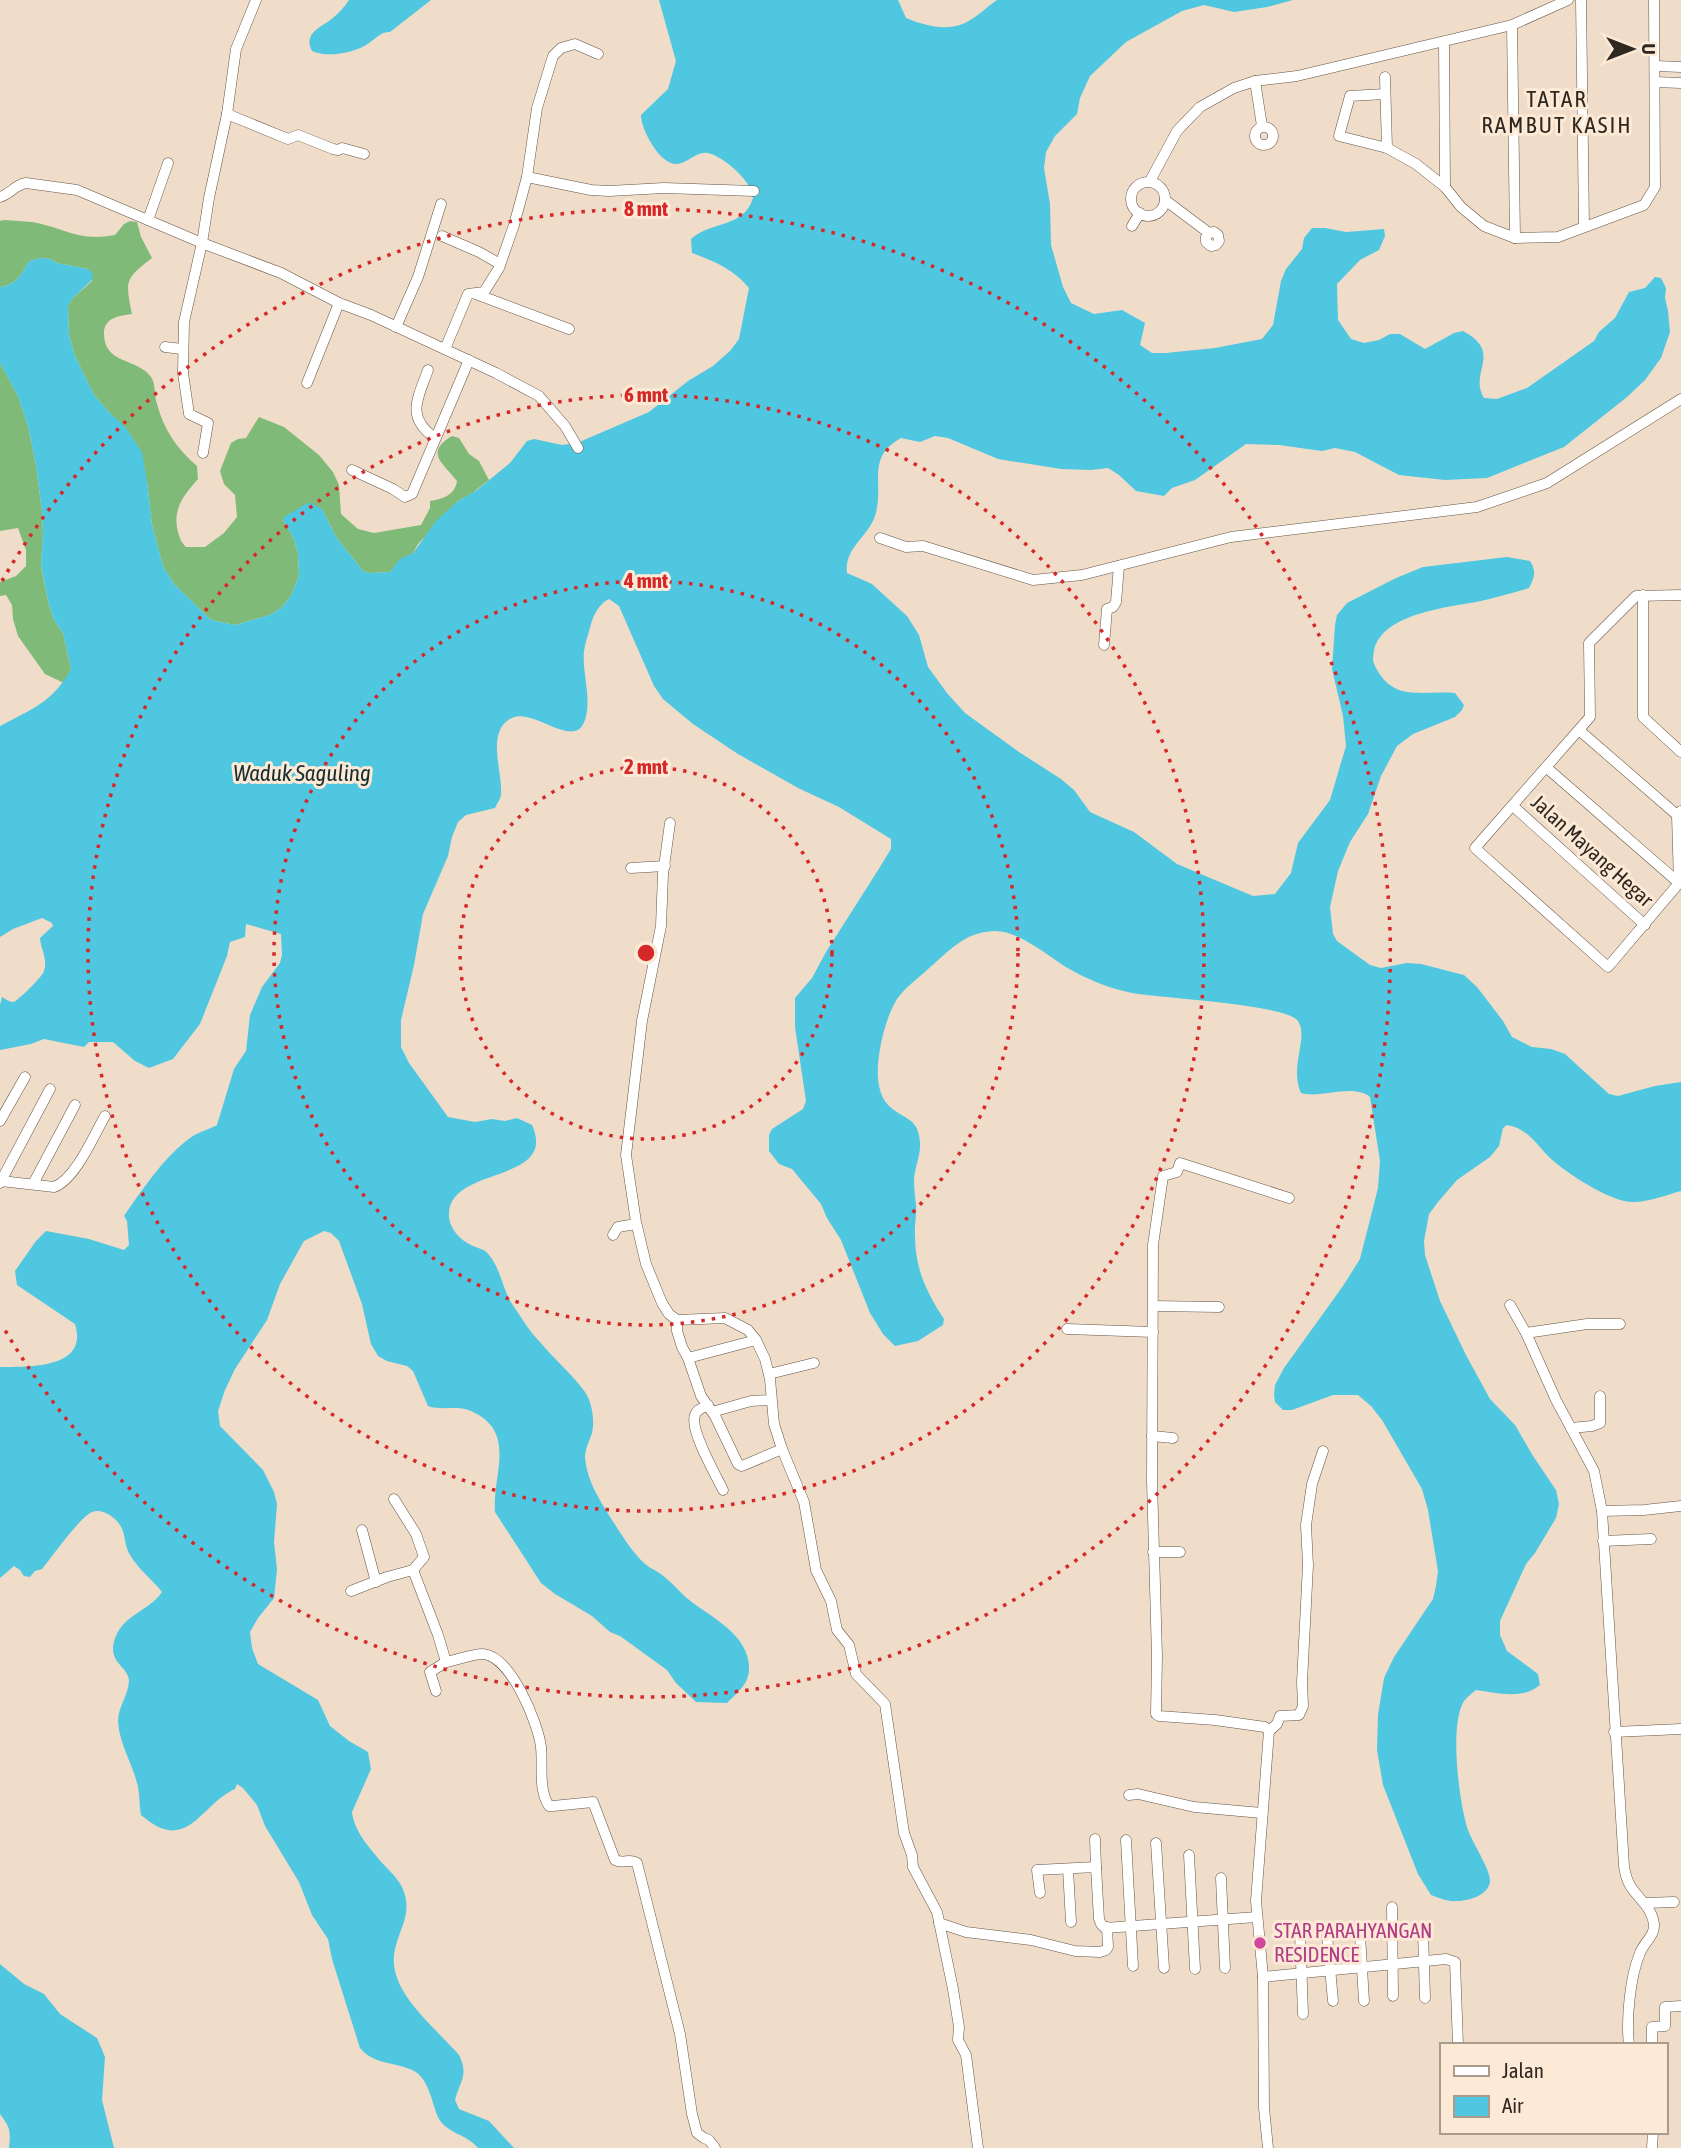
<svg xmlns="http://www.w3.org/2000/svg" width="1681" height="2148" viewBox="0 0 1681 2148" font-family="'Asap Condensed',sans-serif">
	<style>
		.forest { fill: #80ba78 }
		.water { fill: #4fc7e0 }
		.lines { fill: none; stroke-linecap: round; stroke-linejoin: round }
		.street-casing { stroke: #645443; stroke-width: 11 }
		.street { stroke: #fff; stroke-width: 10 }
		.ring { fill: none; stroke: #d62828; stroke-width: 3.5; stroke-dasharray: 3.5 7 }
		.hotel-dot { fill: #d1479c; stroke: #fcead6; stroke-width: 2.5 }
		.labels { text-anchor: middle; stroke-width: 6; stroke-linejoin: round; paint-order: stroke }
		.street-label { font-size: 21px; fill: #2f2820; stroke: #fcead6 }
		.hotel-label { font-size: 21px; fill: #b23c85; stroke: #fcead6; text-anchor: start }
		.neighbourhood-label { font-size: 23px; letter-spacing: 2px; fill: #2f2820; stroke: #fcead6 }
		.water-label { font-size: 23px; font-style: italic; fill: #192e32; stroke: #fcead6 }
		.centre { fill: #d62828; stroke: #fcead6; stroke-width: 3.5 }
		.ring-label { font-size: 21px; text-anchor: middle; font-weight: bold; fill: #d62828; stroke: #fcead6; stroke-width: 6; stroke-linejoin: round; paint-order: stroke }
	</style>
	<rect width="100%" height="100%" fill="#efdcc9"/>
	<g class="forest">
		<path d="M4 220C13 221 23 221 32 222 65 228 79 242 115 235L124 224 130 221 137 222 141 237 152 258C125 279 125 280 132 314 120 316 105 317 104 332 103 365 137 357 151 377 156 384 154 396 157 404 164 430 177 449 197 466L198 479C184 495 172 509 178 532 180 539 181 542 186 547H205L224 533 237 517 235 495 224 484 220 471 231 443 238 439 246 438 259 417 284 427 319 455 333 472 339 485 341 514 358 529 374 533 421 525 430 508V501C443 499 455 495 457 481 443 463 424 453 452 436L459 438 469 454 479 461 489 480 471 494 458 501 418 544 413 553 400 560 390 572 369 573 363 571 336 537 322 509C308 510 293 509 283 520L294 539 298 554 299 576 291 596 281 608 270 615 235 625 211 620 174 584 163 566 152 525 147 481 109 412 94 395 75 356 69 335 68 307 71 300 92 281 88 269 57 263 50 259 41 258 29 261C23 273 15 286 0 287V221Z"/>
		<path d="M0 363 18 396 28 426 36 465 42 511 43 534 41 567 49 605 54 620 63 633 71 669 64 683 45 674 18 636 13 619 12 605 6 595 0 596V582L16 576 26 566V550L18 528 0 531Z"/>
	</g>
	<g class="water">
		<path d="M349 0H431L390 32C379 32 375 40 366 45 352 53 328 58 312 51 304 35 317 29 329 21 337 15 344 8 349 0Z"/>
		<path d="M659 0H898L906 18C924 25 945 32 965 23 976 18 987 7 997 0H1293L1267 7 1234 12 1204 5 1182 11 1126 42 1090 76 1080 98 1077 114 1055 136 1046 152 1044 168 1050 204 1051 245 1063 287 1071 303 1094 314 1122 310 1145 323 1140 345 1152 353H1166L1215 348 1262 339 1273 325 1281 281 1286 269 1302 249 1304 238 1312 228H1325L1346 232 1384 229 1385 236 1379 250 1360 260 1337 284 1338 320 1351 339 1364 343 1379 340 1390 334H1400L1425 349 1454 333 1463 331C1504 353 1468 372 1484 398L1497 399 1527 388 1594 341 1599 332 1615 318 1629 292 1645 288 1655 277 1661 278 1666 288 1665 298 1668 311 1670 332 1661 358 1645 380 1627 397 1564 447 1487 478 1445 480 1399 475 1355 452 1335 448 1322 451 1279 445 1246 444 1195 480 1172 488 1164 496 1136 491 1119 475 1108 468 1091 470 1061 469 998 459 948 438 935 436 920 442 901 438C865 458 885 483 875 516 868 537 844 548 847 573L872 584 907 616 919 635 928 667 947 693 965 713 1019 752 1061 779 1074 790 1090 812 1134 832 1177 864 1253 896 1275 894 1291 873 1298 843 1330 800 1346 746 1343 716 1332 669 1335 625 1337 615 1347 603 1396 578 1423 567 1507 557 1530 561C1537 572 1534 578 1529 588 1513 593 1497 597 1481 601 1451 607 1381 613 1374 651 1373 657 1372 660 1375 666 1393 703 1422 690 1455 693L1464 705 1462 710 1455 717 1413 734 1397 746 1381 776 1368 814 1350 842 1338 871 1330 907 1333 934 1337 941 1370 965 1381 968 1407 963 1421 964 1464 975 1477 987 1503 1021 1512 1037 1532 1047 1551 1049 1565 1054 1609 1094 1618 1096 1655 1086 1681 1082V1191C1666 1195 1649 1202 1634 1202 1611 1203 1565 1172 1549 1157 1536 1144 1527 1128 1507 1125L1503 1128 1499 1146 1490 1157 1457 1180 1438 1202 1429 1214 1424 1241 1425 1255 1440 1301 1466 1355 1490 1399 1515 1425 1533 1456 1556 1490 1559 1504 1556 1518 1535 1553 1526 1564 1500 1621V1635L1507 1651 1538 1674 1540 1685C1522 1700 1497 1693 1476 1690 1472 1693 1467 1697 1464 1701 1449 1725 1459 1800 1467 1827 1471 1841 1491 1870 1490 1881 1489 1895 1469 1901 1457 1901 1448 1902 1439 1898 1431 1895L1418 1874 1383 1785 1377 1750 1378 1715 1384 1678 1394 1657 1433 1599 1436 1586 1438 1571 1428 1510 1422 1489 1382 1420 1371 1406 1358 1395H1333L1292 1410H1283L1275 1402 1274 1395 1275 1385 1284 1368 1343 1286 1360 1259 1378 1188 1380 1161 1370 1097C1352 1083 1322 1099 1301 1093 1289 1067 1309 1037 1298 1021 1286 1004 1159 998 1132 993 1112 989 1091 981 1073 971 1051 959 1020 930 994 931 964 932 948 952 927 970 917 979 905 988 897 999 888 1014 883 1032 880 1049 877 1066 875 1091 888 1105 903 1120 918 1116 920 1142 921 1155 915 1166 914 1179 914 1188 915 1196 916 1205 917 1215 914 1226 915 1236 915 1269 927 1293 944 1319L943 1325 918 1341 895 1346 883 1334 870 1313 841 1240 827 1218 821 1204 792 1169 779 1164 769 1151V1135L772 1129 803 1109 806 1101 795 1027V998L812 978 826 952 880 867 891 849V839L839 807 798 788 738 754 693 724 663 699 654 686 619 606 609 599C599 604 594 614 591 624 589 633 585 642 584 651 582 672 591 695 586 716 578 755 535 707 512 718 485 730 503 773 501 794 501 799 497 803 495 808L466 815 458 822 452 837 448 856 423 914 414 965 401 1020V1047L409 1063 448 1117 475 1122 492 1119 505 1121 517 1118 532 1125C559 1185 445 1165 449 1217 450 1229 460 1240 471 1245 478 1249 484 1248 489 1255 502 1271 502 1290 514 1307 522 1318 529 1331 539 1341 554 1359 571 1373 585 1392 592 1402 595 1421 592 1433 589 1442 585 1449 585 1458 587 1481 600 1501 612 1520 621 1534 632 1552 644 1563 649 1568 656 1570 662 1575 673 1583 682 1595 693 1603 715 1619 750 1637 749 1669 749 1684 737 1693 727 1703L696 1702 676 1683 667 1670 620 1636 610 1632 592 1616 555 1594 541 1583 495 1512C492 1474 518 1432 471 1411 458 1405 441 1411 428 1406L413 1371 407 1366 387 1361 378 1356 371 1344 362 1304 339 1241 331 1233 324 1231 304 1241 280 1284 267 1320 235 1369 225 1390 218 1411 220 1426 263 1470 274 1492 277 1504 274 1542 277 1569 274 1598 258 1618 250 1632 252 1648 258 1664 318 1700 330 1726 349 1741 368 1752 371 1769 352 1812C354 1832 372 1851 385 1866 391 1872 398 1879 402 1887 413 1912 401 1925 395 1949 385 1990 435 2027 459 2055 469 2075 460 2081 455 2100L459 2109 489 2121 514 2148H478C468 2135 447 2133 439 2119 432 2105 430 2080 414 2071 395 2061 375 2066 360 2048L332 1959 328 1939 312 1915 299 1882 265 1826 257 1805 243 1788 237 1784 235 1789C200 1804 188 1856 141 1815 139 1804 140 1793 137 1783 132 1763 119 1743 118 1721 118 1707 129 1694 129 1680 128 1666 105 1662 116 1636 124 1615 150 1610 162 1592 153 1580 138 1569 130 1555 124 1546 126 1534 120 1525 115 1517 102 1508 92 1512 80 1517 52 1557 42 1569L35 1571 30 1577 24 1576 20 1570 14 1566 0 1578V1367C29 1367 89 1369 75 1324L17 1285 15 1271 36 1241 46 1231 89 1239 124 1250 129 1245 127 1221 124 1216C142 1190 166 1154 193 1136 199 1132 210 1129 217 1125L234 1069 246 1051 250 1015 262 987 280 963 282 955 281 934 246 924 245 937 230 942 227 956 200 1024 173 1059 149 1068 135 1061 113 1042H89L84 1047 44 1039 31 1044 0 1050V1005L2 997C6 999 9 1002 13 1002 16 1003 43 976 44 971 48 959 41 950 40 938L53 926 52 923 42 918 13 929 0 937V726C32 709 53 702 71 669L63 633 54 620 49 605 41 566 43 534 42 511 36 465 28 426 18 396 0 363V287C15 286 23 273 29 261L41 258 50 259 57 263 88 269 93 274 92 280 71 300 68 307 69 335 75 356 94 395 109 412 126 428 142 452 147 481 152 525 163 566 174 584 211 620 235 625 270 615 281 608 291 596 299 576 298 554 294 539 283 520 284 517 308 503H311L322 509 336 537 363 571 369 573 390 572 400 559 413 553 436 521 458 501 477 490 510 463 527 441 534 439 562 445 577 443 649 412 688 381 713 366 730 351 739 339 749 288C735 270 714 261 692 253L691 239C711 221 744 228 753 198 751 193 750 188 747 183 741 173 715 150 703 153 694 154 687 163 677 164 660 165 641 130 641 115L668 89 676 61Z"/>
		<path d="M0 1964 24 1984 44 1994 60 2014 97 2038 105 2057 102 2100 114 2148H9C11 2131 10 2127 0 2114Z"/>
	</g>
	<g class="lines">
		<g class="street-casing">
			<g id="street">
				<path d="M1581 0 1584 227"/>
				<path d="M1512 25 1515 238"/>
				<path d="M1444 42 1445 187"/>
				<path d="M1656 66 1681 67"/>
				<path d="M1385 77 1387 148 1416 164 1445 187 1461 207 1484 226 1515 238 1558 237 1644 205 1655 187 1654 0"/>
				<path d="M1255 81 1262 126"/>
				<path d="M1655 82 1681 83"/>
				<path d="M1385 94 1350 96 1339 136 1387 148"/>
				<path d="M227 114 288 139 298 135 333 149 338 150 342 148 364 154"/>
				<circle cx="1264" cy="136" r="9"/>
				<path d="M527 177 591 190 609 191 664 188 754 191"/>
				<path d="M1150 181 1177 131 1200 107 1234 88 1255 81 1297 76 1512 25 1568 0"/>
				<circle cx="1148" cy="199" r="17"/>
				<path d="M0 197C11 194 14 185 26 183L77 190 202 243 281 273 339 303 371 315 496 373 539 396 565 426 578 448"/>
				<path d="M1165 200 1209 233 1214 232 1218 235 1219 241 1216 245 1211 246 1206 242V237L1209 233"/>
				<path d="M148 220 168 163"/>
				<path d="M1132 226 1140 213"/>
				<path d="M442 236 479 252 500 264"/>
				<path d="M476 294 569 329"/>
				<path d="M396 327 418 277 441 204"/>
				<path d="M165 347 182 349"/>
				<path d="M445 349 468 294 484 292 499 268 514 225 527 177 537 108 553 56 561 48 575 44 598 54"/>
				<path d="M428 370C418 398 405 417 435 438"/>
				<path d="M307 383 339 303"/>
				<path d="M203 453 208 423 189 414 183 373 184 322 202 243 209 198 227 114 236 49 256 0"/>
				<path d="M352 470 393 489 405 497 412 494 469 360"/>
				<path d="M880 538 906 547 923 546 1033 580 1082 575 1231 537 1477 507 1547 483 1681 399"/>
				<path d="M1643 595V717L1681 752"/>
				<path d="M1681 595 1636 596 1589 643 1590 717 1475 848 1608 967 1679 883 1677 815 1681 811"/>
				<path d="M1104 645 1107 609 1113 607 1116 602 1119 566"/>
				<path d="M1579 730 1677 815"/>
				<path d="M1547 768 1679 883"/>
				<path d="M1513 806 1645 925"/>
				<path d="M670 823 663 874 661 926 642 1021 626 1155 636 1222 646 1264 662 1303 669 1314 677 1320 725 1318 748 1330 756 1340 765 1359 770 1379 774 1424 782 1449 804 1502 816 1570 831 1601 837 1630 849 1645 856 1674 885 1704 904 1833 912 1855 913 1867 937 1912 953 1989 959 2027 958 2040 966 2055 978 2148"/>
				<path d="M631 868 665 866"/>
				<path d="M0 1121 25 1077"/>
				<path d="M1 1181 54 1187C75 1180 94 1135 105 1116"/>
				<path d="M0 1183 50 1089"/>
				<path d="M33 1184 75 1105"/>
				<path d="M613 1235 618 1227 636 1224"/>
				<path d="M1510 1305 1526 1333 1556 1400 1594 1471 1602 1511 1624 1866C1625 1873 1627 1881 1631 1887 1639 1899 1652 1908 1654 1924 1655 1936 1644 1942 1640 1953 1630 1977 1626 2019 1629 2045"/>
				<path d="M1153 1306 1219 1307"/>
				<path d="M677 1320V1331L682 1347 688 1358 701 1396 715 1416 738 1464 742 1466 782 1449"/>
				<path d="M1067 1329 1153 1332"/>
				<path d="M1526 1333 1587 1324H1620"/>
				<path d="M688 1358 756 1340"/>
				<path d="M769 1374 814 1363"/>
				<path d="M708 1405C703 1408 697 1409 695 1415 689 1430 716 1475 723 1490"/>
				<path d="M712 1412 751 1401 771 1400"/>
				<path d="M1571 1428 1592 1426 1600 1423V1396"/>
				<path d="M1152 1436 1173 1438"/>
				<path d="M1602 1511 1644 1510 1681 1506"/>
				<path d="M362 1530 376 1582"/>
				<path d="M1603 1541 1651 1539"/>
				<path d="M1153 1552H1180"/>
				<path d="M413 1570 438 1635 446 1662 430 1672 436 1691"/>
				<path d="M351 1591 387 1577 413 1570 424 1557 416 1534 394 1499"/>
				<path d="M446 1662C457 1660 472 1654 483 1654 511 1656 538 1723 541 1747 543 1766 538 1789 549 1806H553L593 1802 615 1860C623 1864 630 1858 637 1863L680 2034 692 2114 697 2133 704 2138 709 2140 715 2148"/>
				<path d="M1269 1731 1277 1724 1280 1716 1299 1715 1303 1706 1302 1682 1308 1565 1306 1525 1312 1484 1323 1451"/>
				<path d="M1614 1732 1681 1729"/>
				<path d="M1129 1795 1138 1794 1194 1807 1262 1813"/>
				<path d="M1095 1839 1096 1867"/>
				<path d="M1126 1840 1133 1966"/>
				<path d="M1156 1843 1164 1968"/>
				<path d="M1189 1855 1195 1969"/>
				<path d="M1068 1869 1071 1922"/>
				<path d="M1221 1878 1225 1968"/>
				<path d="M1040 1893 1037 1870 1096 1867 1099 1919 1101 1924 1105 1928 1257 1917"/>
				<path d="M1645 1903 1674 1902"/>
				<path d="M1392 1907 1393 1996"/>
				<path d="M939 1923 966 1932 1031 1940 1075 1951 1100 1952 1106 1950 1108 1947 1107 1927"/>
				<path d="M1423 1931 1425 1998"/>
				<path d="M1300 1933 1303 2014"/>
				<path d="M1327 1935 1333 2001"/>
				<path d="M1360 1935 1364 2001"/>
				<path d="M1263 1977 1446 1959 1455 1962 1458 2045"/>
				<path d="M1650 2045 1652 2043V2027L1665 2026V2007L1681 2006"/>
				<path d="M1268 2148 1264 2108 1263 1977 1256 1901 1269 1731 1265 1727 1215 1720 1159 1716 1156 1714 1157 1656 1152 1481 1153 1245 1163 1176 1177 1172 1180 1163 1289 1198"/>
				<path d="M1652 2148 1653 2132"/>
			</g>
		</g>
		<use href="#street" class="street"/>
	</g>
	<g class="ring">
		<circle cx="646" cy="953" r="186"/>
		<circle cx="646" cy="953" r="372"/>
		<circle cx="646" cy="953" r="558"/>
		<path d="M2 581A744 744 0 1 1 2 1325"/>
	</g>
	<circle class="hotel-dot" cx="1260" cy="1943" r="7"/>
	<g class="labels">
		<g class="street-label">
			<text transform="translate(1592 851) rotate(42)" y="7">Jalan Mayang Hegar</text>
		</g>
		<g class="hotel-label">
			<text x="1274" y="1938">STAR PARAHYANGAN<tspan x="1274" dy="24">RESIDENCE</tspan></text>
		</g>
		<g class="neighbourhood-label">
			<text x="1557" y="107">TATAR<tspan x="1557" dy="26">RAMBUT KASIH</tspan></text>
		</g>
		<g class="water-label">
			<text x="302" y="781">Waduk Saguling</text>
		</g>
	</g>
	<circle cx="646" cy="953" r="10" class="centre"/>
	<g class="ring-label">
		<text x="646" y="216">8 mnt</text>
		<text x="646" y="402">6 mnt</text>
		<text x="646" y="588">4 mnt</text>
		<text x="646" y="774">2 mnt</text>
	</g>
	<rect x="1440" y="2043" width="228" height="91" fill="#fcead6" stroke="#aa9c8d" stroke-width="2"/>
	<rect x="1454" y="2066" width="35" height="10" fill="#ffffff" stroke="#aa9c8d" stroke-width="2"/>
	<text x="1502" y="2078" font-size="21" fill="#2f2820">Jalan</text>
	<rect x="1454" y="2096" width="35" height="21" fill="#4fc7e0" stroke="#aa9c8d" stroke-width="2"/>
	<text x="1502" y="2113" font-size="21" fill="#2f2820">Air</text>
	<g transform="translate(1632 49) rotate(90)" stroke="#fcead6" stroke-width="5" paint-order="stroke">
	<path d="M0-5L12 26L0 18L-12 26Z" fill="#2f2820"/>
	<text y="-10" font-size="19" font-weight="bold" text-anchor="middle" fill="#2f2820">U</text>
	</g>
</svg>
